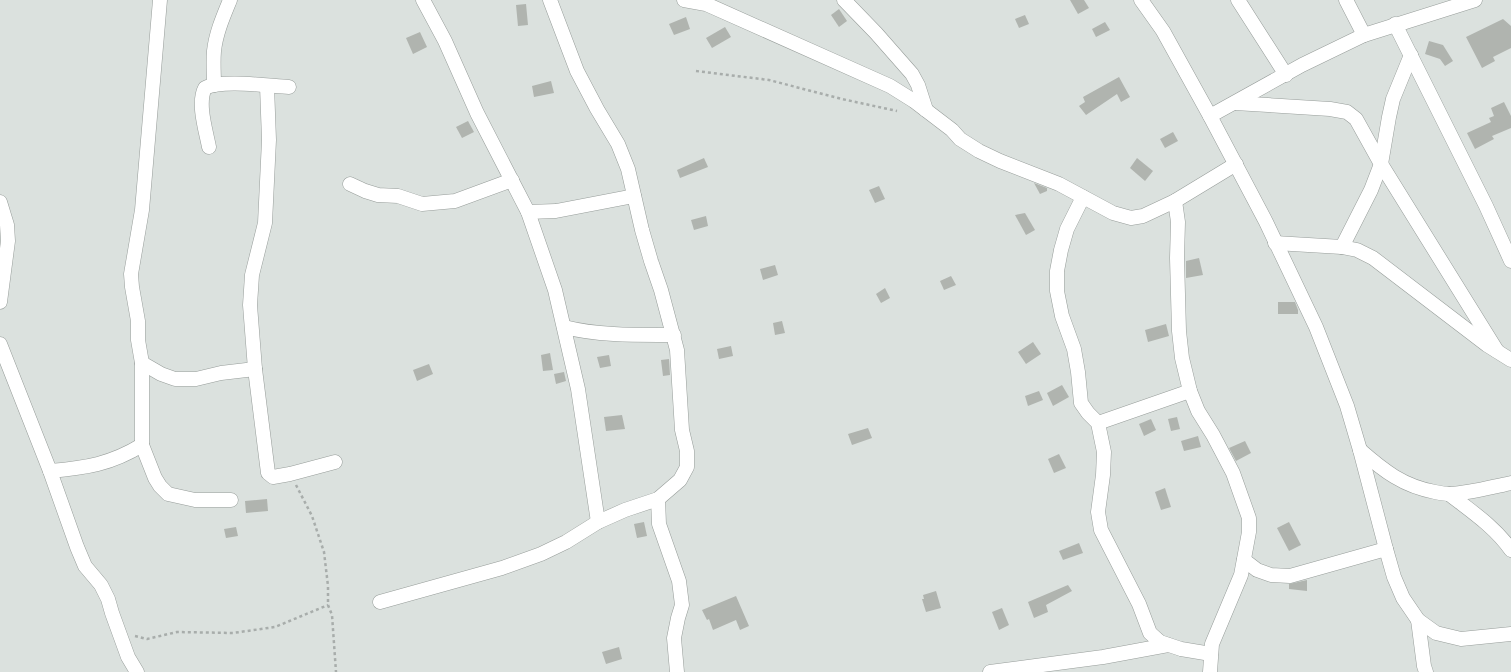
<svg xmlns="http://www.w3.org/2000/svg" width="1511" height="672" viewBox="0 0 1511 672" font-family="Jost,sans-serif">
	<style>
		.building { fill: #b0b4af }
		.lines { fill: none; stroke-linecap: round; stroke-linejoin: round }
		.street-casing { stroke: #979d9a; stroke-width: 15 }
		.path { stroke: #a8adab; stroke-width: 2.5; stroke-dasharray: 3 3; stroke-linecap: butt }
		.street { stroke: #fff; stroke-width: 14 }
	</style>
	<rect width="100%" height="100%" fill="#dbe1de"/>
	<g class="building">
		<path d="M1070 0H1084L1089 8 1078 14Z"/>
		<path d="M526 4 528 25 518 26 516 5Z"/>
		<path d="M839 9 847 21 839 27 831 15Z"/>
		<path d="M1025 15 1029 24 1019 28 1015 19Z"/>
		<path d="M686 17 690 29 674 35 669 24Z"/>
		<path d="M1503 19 1511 26V48L1493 57 1495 61 1482 68 1466 37Z"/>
		<path d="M1105 22 1110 30 1096 37 1092 29Z"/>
		<path d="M725 27 731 37 712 48 706 38Z"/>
		<path d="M420 32 427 47 413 54 406 38Z"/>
		<path d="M1429 41 1443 45 1453 61 1445 66 1440 59 1425 54Z"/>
		<path d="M1119 77 1130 97 1121 102 1117 94 1086 115 1079 106 1085 102 1083 97Z"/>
		<path d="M551 81 554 93 534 97 532 86Z"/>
		<path d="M1504 102 1511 116V128L1492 136 1494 139 1475 149 1467 133 1491 122 1489 118 1494 116 1491 108Z"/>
		<path d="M468 121 474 132 462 138 456 127Z"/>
		<path d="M1173 132 1178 141 1165 148 1160 139Z"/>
		<path d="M704 158 708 167 680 178 677 170Z"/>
		<path d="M1137 158 1153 171 1145 181 1130 168Z"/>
		<path d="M1034 183 1047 188V191L1040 194Z"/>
		<path d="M879 186 885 199 875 203 869 190Z"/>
		<path d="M1025 213 1035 230 1026 235 1015 215Z"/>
		<path d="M706 216 708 226 694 230 691 220Z"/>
		<path d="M1199 258 1203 275 1186 278V261Z"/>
		<path d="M775 265 778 275 763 280 760 269Z"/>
		<path d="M951 276 956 285 944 290 940 281Z"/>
		<path d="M885 288 890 298 881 303 876 294Z"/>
		<path d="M1278 302H1295L1298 310V314H1278Z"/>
		<path d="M782 321 785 333 775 335 773 323Z"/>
		<path d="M1166 324 1169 336 1148 342 1145 330Z"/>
		<path d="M1033 342 1041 354 1026 364 1018 352Z"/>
		<path d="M731 346 733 356 719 359 717 349Z"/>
		<path d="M550 353 553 370 543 371 541 355Z"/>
		<path d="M609 355 611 366 600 368 597 357Z"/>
		<path d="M669 359 670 375 663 376 661 360Z"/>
		<path d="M429 364 433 374 417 381 413 370Z"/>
		<path d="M564 372 566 381 556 384 554 374Z"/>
		<path d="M1062 385 1069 397 1053 406 1047 393Z"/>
		<path d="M1039 391 1043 400 1028 406 1025 396Z"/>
		<path d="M622 415 625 429 606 431 604 417Z"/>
		<path d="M1177 417 1180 429 1171 431 1168 419Z"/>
		<path d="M1151 419 1156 430 1144 436 1139 424Z"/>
		<path d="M868 428 872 438 852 445 848 434Z"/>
		<path d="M1198 436 1201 447 1184 451 1181 441Z"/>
		<path d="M1245 441 1251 453 1236 461 1229 448Z"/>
		<path d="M1059 454 1066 468 1054 473 1048 459Z"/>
		<path d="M1165 488 1171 507 1161 510 1155 492Z"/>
		<path d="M267 499 268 511 246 513 245 501Z"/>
		<path d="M644 522 647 536 637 538 634 524Z"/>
		<path d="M1289 522 1301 545 1289 551 1277 528Z"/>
		<path d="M236 527 238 536 226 538 224 529Z"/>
		<path d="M1079 543 1083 553 1063 560 1059 551Z"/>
		<path d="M1307 580V591L1289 589V584Z"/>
		<path d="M1068 585 1072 591 1046 605 1048 612 1034 618 1028 602Z"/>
		<path d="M936 591 941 608 926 612 922 599H924L923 595Z"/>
		<path d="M736 596 749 626 740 630 736 620 713 630 709 619 707 620 702 610Z"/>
		<path d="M1002 608 1009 625 999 630 992 612Z"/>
		<path d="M619 647 622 659 606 664 602 652Z"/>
	</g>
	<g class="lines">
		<g class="street-casing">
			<g id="street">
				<path d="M160 0 142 210 131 274 132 287 138 321V340L142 363V445L155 478 160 486 168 494 195 500H231"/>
				<path d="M423 0 445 41 477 113 528 212 555 290 578 389 598 522"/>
				<path d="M684 0 706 4 890 86 914 101 952 130 960 139 979 151 1000 161 1059 184 1113 213 1131 218 1143 216 1175 201 1236 164"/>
				<path d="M844 0 876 33 912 74 918 85 926 110"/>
				<path d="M1141 0 1163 31 1210 116 1266 222 1316 327 1347 406 1360 450 1386 549 1394 577 1403 598 1418 620 1436 633 1461 639 1511 634"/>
				<path d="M1238 0 1286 75"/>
				<path d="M1346 0 1364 35"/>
				<path d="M1395 24 1486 206 1511 261"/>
				<path d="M214 85C214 74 213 62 214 51 216 33 223 17 230 0"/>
				<path d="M267 86 269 140 265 223 252 275 250 305 255 369 268 473 273 477 290 474 335 462"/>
				<path d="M1235 103 1330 109 1347 112 1356 119 1381 164 1497 351"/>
				<path d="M1210 116 1302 65 1364 35 1475 0"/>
				<path d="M209 147C206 131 197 103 205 88 221 79 269 86 289 87"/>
				<path d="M350 184 365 191 378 195 398 196 422 204 455 201 512 180"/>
				<path d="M1083 197 1067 229 1061 250 1057 271V291L1062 316 1074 349 1078 372 1081 403 1088 413 1098 423 1104 452 1103 475 1098 512 1101 530 1139 604 1150 633 1160 642 1181 649 1211 654"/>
				<path d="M1175 201 1178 222 1177 258 1179 331 1182 358 1190 391 1198 411 1213 435 1233 473 1249 518V532L1241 575 1212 644 1210 672"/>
				<path d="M0 202 7 225 8 241 0 302"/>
				<path d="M528 212 556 211 634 196"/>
				<path d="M1275 243 1342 247 1357 250 1373 258 1487 345 1511 360"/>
				<path d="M1342 247 1371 190 1381 164 1389 117 1393 99 1411 55"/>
				<path d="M564 327C600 336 637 335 674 335"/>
				<path d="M0 344 50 471 77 547 85 566 101 585 108 599 112 613 128 657 137 672"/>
				<path d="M142 363 161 374 175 379H196L221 373 255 369"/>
				<path d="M1098 423 1190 391"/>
				<path d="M1360 450C1384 471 1403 486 1435 492 1440 493 1445 494 1450 494 1471 493 1491 487 1511 483"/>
				<path d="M50 471C86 468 111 464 142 445"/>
				<path d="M1449 494C1471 511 1495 527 1511 550"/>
				<path d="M658 499 659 524 679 581 682 605 678 618 674 638 677 672"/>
				<path d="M1244 560 1257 570 1271 575 1290 576 1386 549"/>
				<path d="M380 602 502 568 541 554 566 542 598 522 625 510 658 499 680 480 687 467V451L682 430 677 350 661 290 651 261 642 230 628 169 618 144 597 109 577 71 550 0"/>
				<path d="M1418 620 1424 666 1426 672"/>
				<path d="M990 672 1103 657 1168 645"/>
			</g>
		</g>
		<g class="path">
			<path d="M696 71 769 80 842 99 897 111"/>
			<path d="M296 485 312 516 324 552 328 586V605L332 615 336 672"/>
			<path d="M135 636 147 639 177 632 233 633 275 627 328 605"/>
		</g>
		<use href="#street" class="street"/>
	</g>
</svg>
